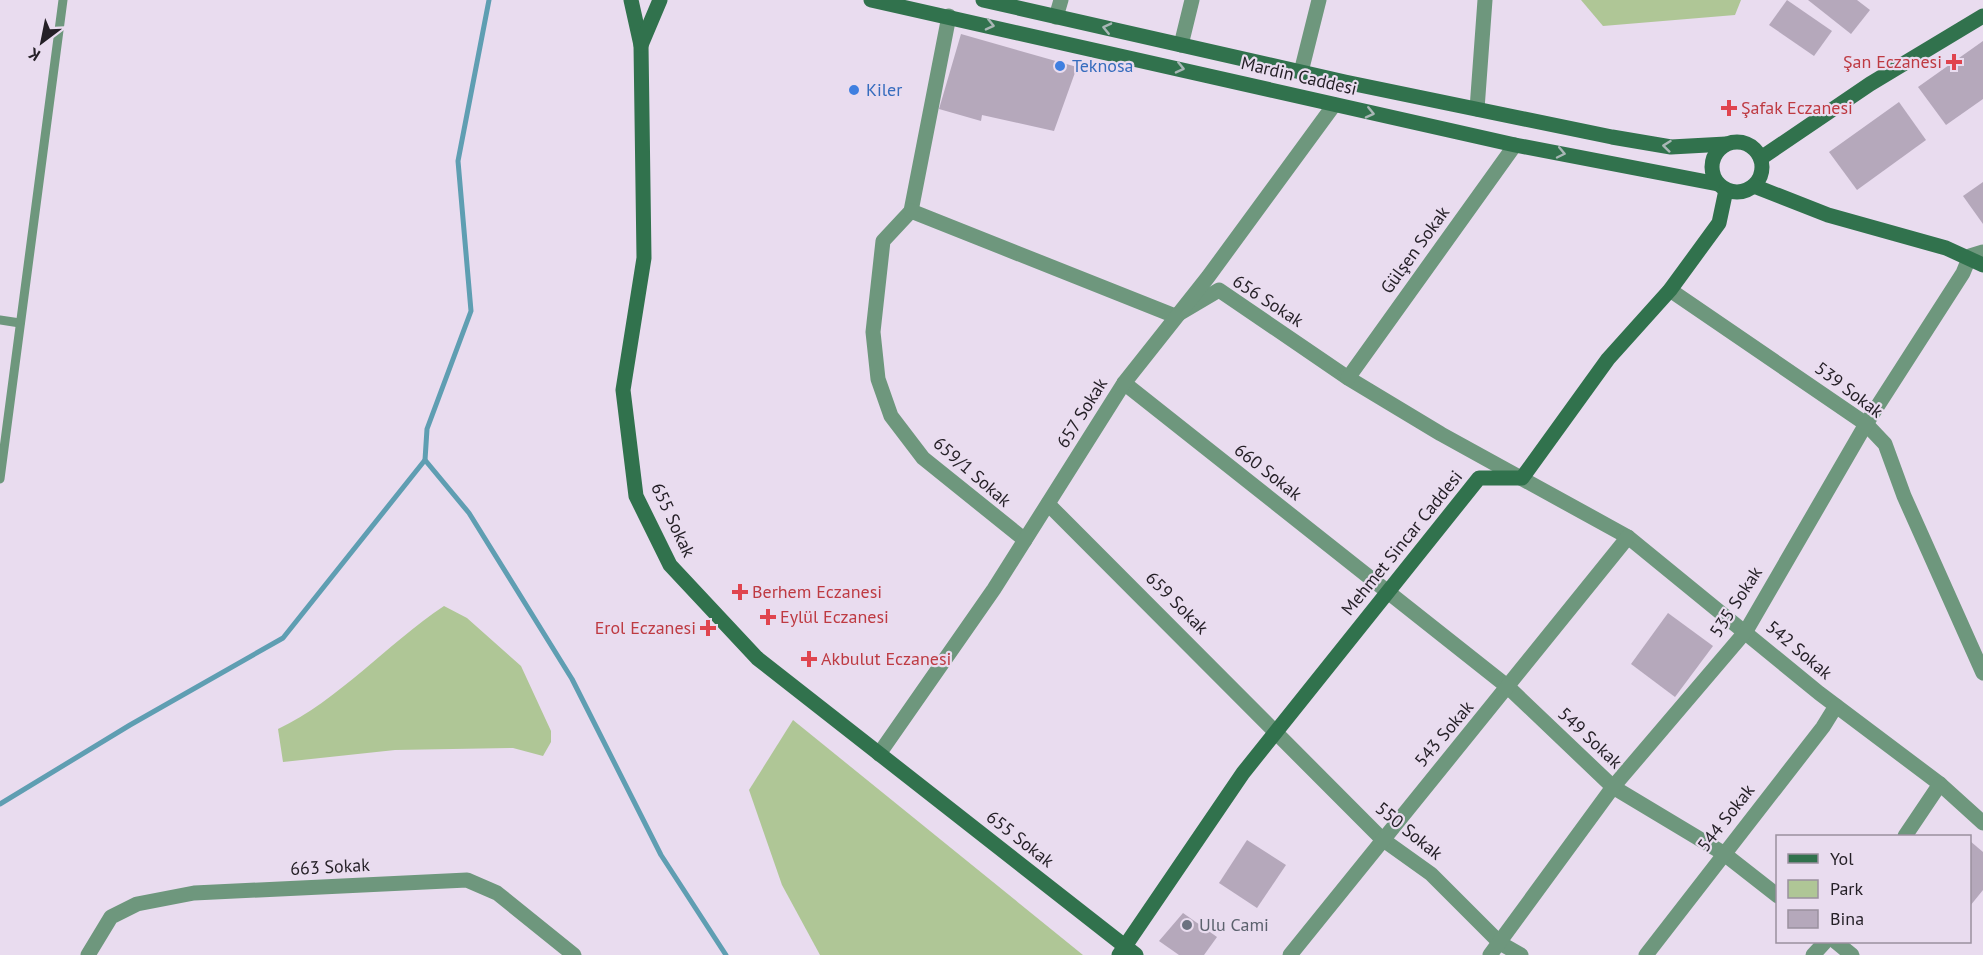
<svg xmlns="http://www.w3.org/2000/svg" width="1983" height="955" viewBox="0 0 1983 955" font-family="'PT Sans',sans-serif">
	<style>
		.green { fill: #afc696 }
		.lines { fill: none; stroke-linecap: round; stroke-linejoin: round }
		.stream { stroke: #5f9eb2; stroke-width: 5 }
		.building { fill: #b5a8bb }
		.lane { stroke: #6e977d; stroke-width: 9 }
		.street { stroke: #6e977d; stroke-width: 15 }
		.secondary { stroke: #31724d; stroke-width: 15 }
		.oneway { stroke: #a9b7b6 }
		.health-dot { fill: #e0444e; stroke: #e9dcef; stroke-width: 2 }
		.shop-dot { fill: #3f7fe0; stroke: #e9dcef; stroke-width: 2 }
		.worship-dot { fill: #6b7280; stroke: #e9dcef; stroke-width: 2 }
		.labels { text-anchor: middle; stroke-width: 4.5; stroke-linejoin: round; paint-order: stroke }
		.health-label { font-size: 18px; fill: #be3a42; stroke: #e9dcef; text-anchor: start }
		.shop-label { font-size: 18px; fill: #366cbe; stroke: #e9dcef; text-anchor: start }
		.street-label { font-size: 18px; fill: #241f26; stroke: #e9dcef }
		.worship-label { font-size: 18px; fill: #5b616d; stroke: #e9dcef; text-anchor: start }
	</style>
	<rect width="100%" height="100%" fill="#e9dcef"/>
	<g class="green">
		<path d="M1581 0H1741L1735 15 1603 26Z"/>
		<path d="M444 606 467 618 521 666 551 731V742L543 756 513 748 395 750 283 762 278 729C339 700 387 644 444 606Z"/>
		<path d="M793 720 1083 955H820L782 885 749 790Z"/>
	</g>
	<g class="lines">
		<g class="stream">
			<path d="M489 0 458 161 471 311 427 429 425 460 469 513 572 679 661 855 726 955"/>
			<path d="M0 804 130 725 283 638 425 460"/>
		</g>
	</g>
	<g class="building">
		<path d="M1787 0 1832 31 1814 56 1769 25Z"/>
		<path d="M1808 0H1857L1870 10 1851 34Z"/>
		<path d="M961 34 1077 67 1054 131 982 115 981 121 939 109Z"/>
		<path d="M1983 41V99L1946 125 1918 87Z"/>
		<path d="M1899 102 1926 140 1857 190 1829 152Z"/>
		<path d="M1983 182V224L1963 196Z"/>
		<path d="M1668 613 1713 646 1675 697 1631 664Z"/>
		<path d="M1247 840 1286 865 1257 908 1219 883Z"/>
		<path d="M1970 841 1983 852V890L1970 906Z"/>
		<path d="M1183 913 1217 937 1204 955H1179L1159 941Z"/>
	</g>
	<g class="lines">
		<g class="lane">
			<path d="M0 320 20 323"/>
			<path d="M0 479 63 0"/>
		</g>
		<g class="street">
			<path d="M949 16 911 211 883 241 873 332 878 379 891 416 923 458 1025 540"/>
			<path d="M1056 17 1061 0"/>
			<path d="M1181 45 1192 0"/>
			<path d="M1301 72 1319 0"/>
			<path d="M1477 109 1485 0"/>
			<path d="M911 211 1175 316 1219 290 1348 378 1441 434 1628 537 1819 693 1940 784 1983 823"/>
			<path d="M1670 290 1866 424 1885 444 1904 496 1983 673"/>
			<path d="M1348 378 1515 145"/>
			<path d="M1124 383 1508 687 1613 787 1723 853 1778 896"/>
			<path d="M1048 504 1382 839 1431 874 1500 943 1521 955"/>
			<path d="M879 754 994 589 1124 383 1208 277 1334 105"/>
			<path d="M1905 836 1940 784"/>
			<path d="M1836 942 1852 955"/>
			<path d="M88 955 111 917 137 904 194 893 467 880 497 893 574 955"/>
			<path d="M1290 955 1628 537"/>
			<path d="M1490 955 1613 787 1746 631 1866 424 1963 273 1970 256 1983 252"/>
			<path d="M1646 955 1823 727 1836 706"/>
			<path d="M1813 955 1825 942"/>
		</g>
		<g class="secondary">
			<path d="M631 0 641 45 644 258 623 390 636 496 670 565 757 658 1136 955"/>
			<path d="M871 0 1515 145 1718 184"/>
			<path d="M983 0 1345 82 1612 137 1671 147 1726 144"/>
			<path d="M641 45 660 0"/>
			<circle cx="1737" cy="167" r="25"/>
			<path d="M1761 158 1870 84 1983 16"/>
			<path d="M1754 186 1828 215 1946 248 1983 265"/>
			<path d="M1119 955 1243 773 1479 478H1522L1608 359 1670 290 1719 223 1726 190"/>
		</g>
	</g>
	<defs><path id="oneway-chevron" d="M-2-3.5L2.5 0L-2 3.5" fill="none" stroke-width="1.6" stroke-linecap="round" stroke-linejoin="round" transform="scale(1.5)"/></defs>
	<g class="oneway">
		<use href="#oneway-chevron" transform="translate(990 25) rotate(13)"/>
		<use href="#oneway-chevron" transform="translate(1107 28) rotate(-167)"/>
		<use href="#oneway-chevron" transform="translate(1180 68) rotate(13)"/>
		<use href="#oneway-chevron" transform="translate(1370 113) rotate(13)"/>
		<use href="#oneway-chevron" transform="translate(1667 146) rotate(-174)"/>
		<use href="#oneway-chevron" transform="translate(1561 153) rotate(12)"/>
	</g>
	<g class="health-dot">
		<path d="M1951 53h6v6h6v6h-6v6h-6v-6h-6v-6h6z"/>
		<path d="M1726 99h6v6h6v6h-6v6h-6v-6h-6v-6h6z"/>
		<path d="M737 583h6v6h6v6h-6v6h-6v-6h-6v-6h6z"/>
		<path d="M765 608h6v6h6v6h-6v6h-6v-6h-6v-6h6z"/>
		<path d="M705 619h6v6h6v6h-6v6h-6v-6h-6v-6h6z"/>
		<path d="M806 650h6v6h6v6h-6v6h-6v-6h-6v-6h6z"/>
	</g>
	<g class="shop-dot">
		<circle cx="1060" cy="66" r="6"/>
		<circle cx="854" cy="90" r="6"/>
	</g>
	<circle class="worship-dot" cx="1187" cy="925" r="6"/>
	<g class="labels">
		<g class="health-label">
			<text x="1942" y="68" text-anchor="end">Şan Eczanesi</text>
			<text x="1741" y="114">Şafak Eczanesi</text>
			<text x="752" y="598">Berhem Eczanesi</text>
			<text x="780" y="623">Eylül Eczanesi</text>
			<text x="696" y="634" text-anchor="end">Erol Eczanesi</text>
			<text x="821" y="665">Akbulut Eczanesi</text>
		</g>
		<g class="shop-label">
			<text x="1072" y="72">Teknosa</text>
			<text x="866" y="96">Kiler</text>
		</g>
		<g class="street-label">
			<text transform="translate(1299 76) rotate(13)" y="6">Mardin Caddesi</text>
			<text transform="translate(1415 250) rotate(-54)" y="6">Gülşen Sokak</text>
			<text transform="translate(1268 301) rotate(33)" y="6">656 Sokak</text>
			<text transform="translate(1849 390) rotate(37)" y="6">539 Sokak</text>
			<text transform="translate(1082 413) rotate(-58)" y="6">657 Sokak</text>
			<text transform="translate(972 472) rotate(41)" y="6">659/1 Sokak</text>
			<text transform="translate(1268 472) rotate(38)" y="6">660 Sokak</text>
			<text transform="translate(673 520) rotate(65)" y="6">655 Sokak</text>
			<text transform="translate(1402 543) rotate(-51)" y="6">Mehmet Sincar Caddesi</text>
			<text transform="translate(1736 602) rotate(-57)" y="6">535 Sokak</text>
			<text transform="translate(1177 603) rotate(45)" y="6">659 Sokak</text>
			<text transform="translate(1799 650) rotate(40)" y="6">542 Sokak</text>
			<text transform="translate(1444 734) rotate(-50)" y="6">543 Sokak</text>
			<text transform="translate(1590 738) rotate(43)" y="6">549 Sokak</text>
			<text transform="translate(1726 818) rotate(-52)" y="6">544 Sokak</text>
			<text transform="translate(1409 831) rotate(39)" y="6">550 Sokak</text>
			<text transform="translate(1020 839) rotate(38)" y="6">655 Sokak</text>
			<text transform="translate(330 867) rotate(-3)" y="6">663 Sokak</text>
		</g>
		<g class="worship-label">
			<text x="1199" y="931">Ulu Cami</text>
		</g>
	</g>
	<rect x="1776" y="835" width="195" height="108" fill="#e9dcef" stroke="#9a909f" stroke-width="1.5"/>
	<rect x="1788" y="854" width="30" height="9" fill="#31724d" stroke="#9a909f" stroke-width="1.5"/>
	<text x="1830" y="865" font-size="18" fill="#241f26">Yol</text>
	<rect x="1788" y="880" width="30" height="18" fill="#afc696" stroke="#9a909f" stroke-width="1.5"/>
	<text x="1830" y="895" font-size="18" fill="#241f26">Park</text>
	<rect x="1788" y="910" width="30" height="18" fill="#b5a8bb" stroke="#9a909f" stroke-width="1.5"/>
	<text x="1830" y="925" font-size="18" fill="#241f26">Bina</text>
	<g transform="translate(42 42) rotate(212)" stroke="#e9dcef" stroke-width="4.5" paint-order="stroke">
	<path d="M0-4.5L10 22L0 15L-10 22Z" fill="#241f26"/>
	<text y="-9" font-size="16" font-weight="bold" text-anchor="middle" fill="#241f26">K</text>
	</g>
</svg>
